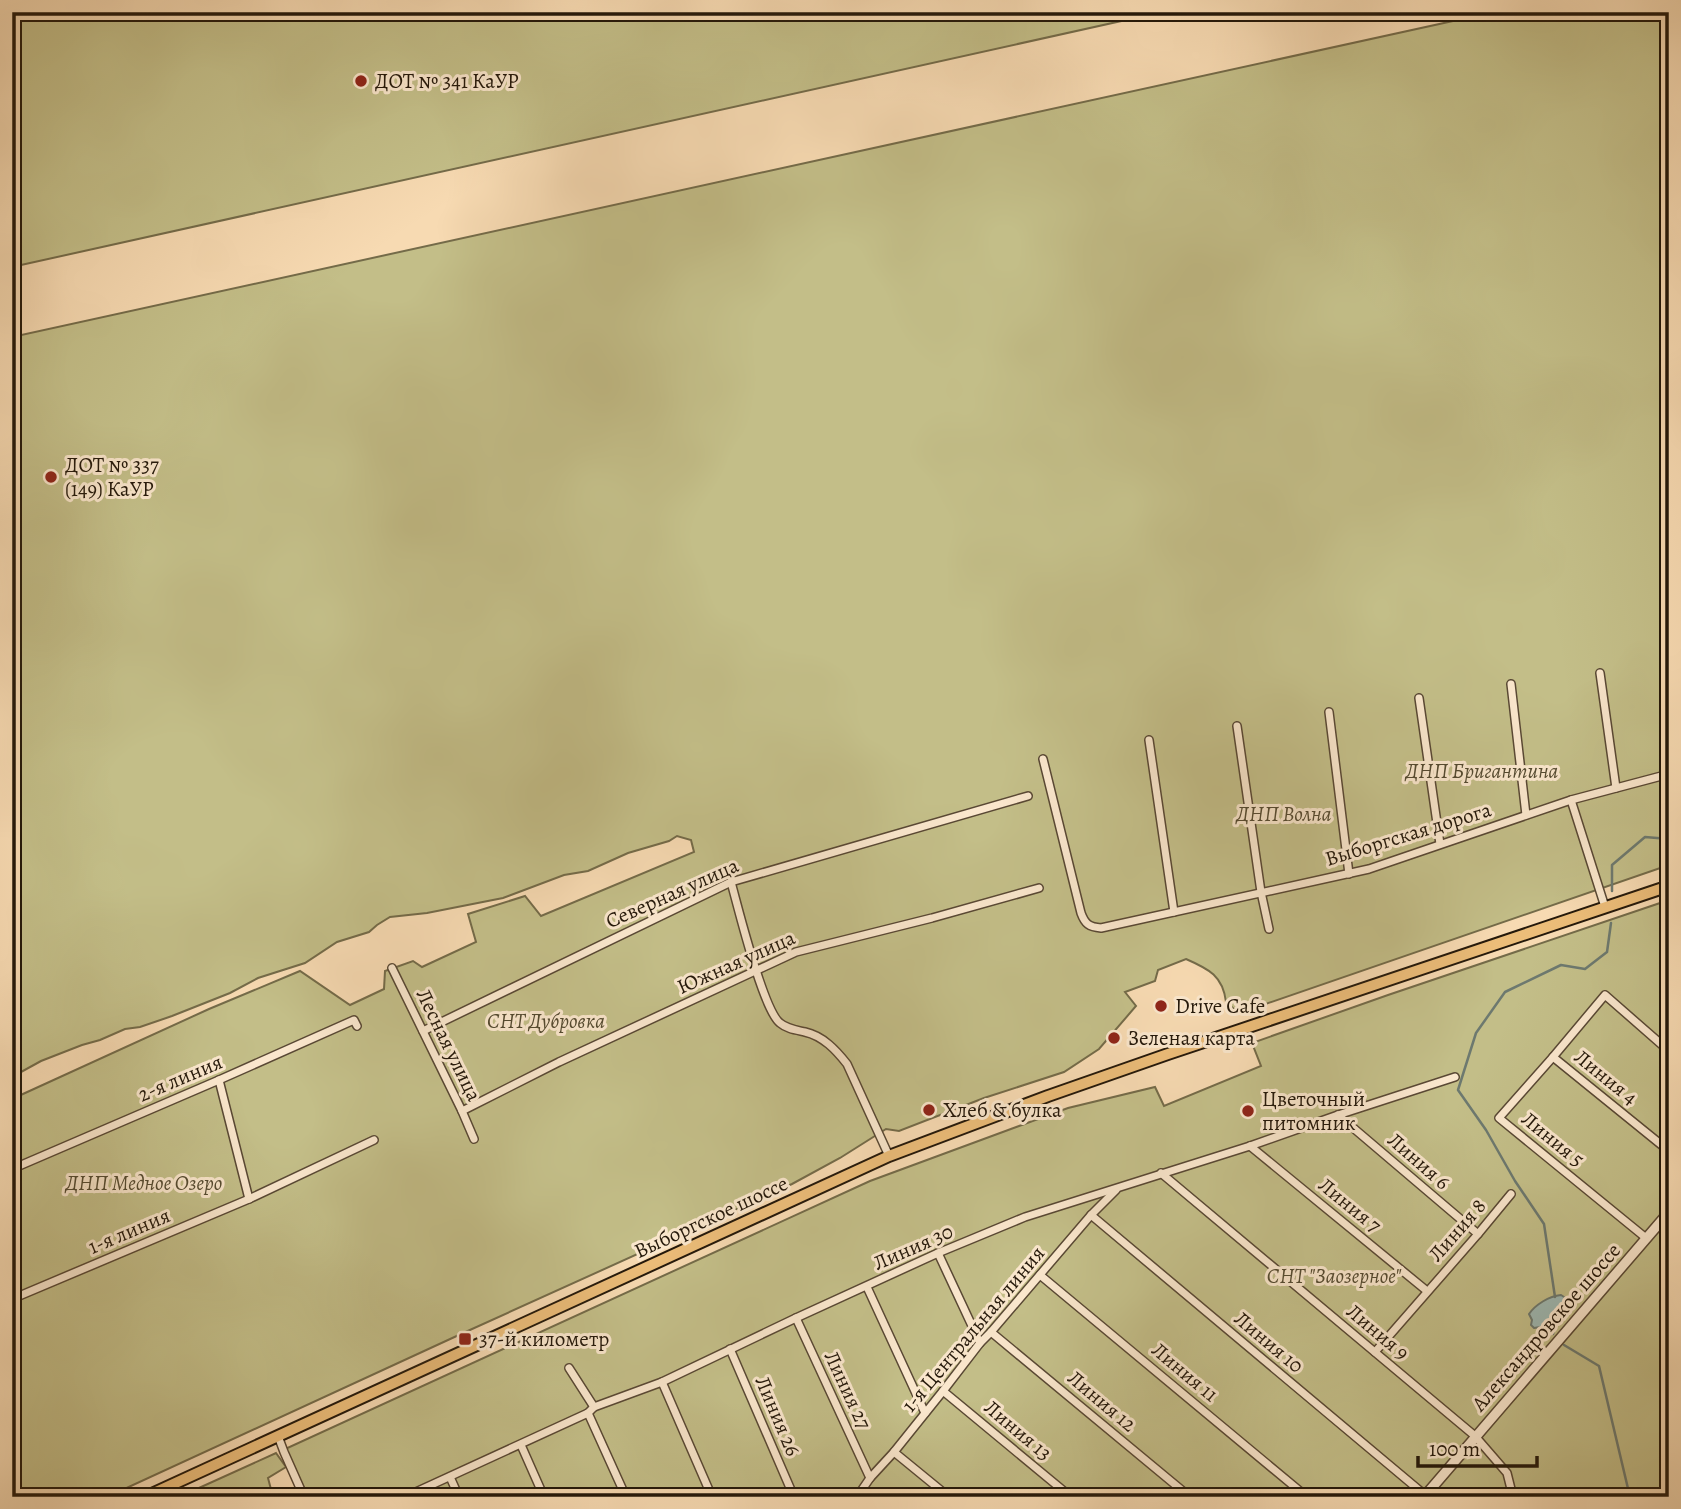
<svg xmlns="http://www.w3.org/2000/svg" width="1681" height="1509" viewBox="0 0 1681 1509" font-family="Alegreya,serif">
	<style>
		.green { fill: #c3be88; stroke: #746b49; stroke-width: 2 }
		.water { fill: #9eb9b3; stroke: #6d796f; stroke-width: 2 }
		.lines { fill: none; stroke-linecap: round; stroke-linejoin: round }
		.stream { stroke: #6d796f; stroke-width: 2.5 }
		.minor-casing { stroke: #594834; stroke-width: 10 }
		.tertiary-casing { stroke: #594834; stroke-width: 12 }
		.primary-casing { stroke: #24180a; stroke-width: 14 }
		.minor { stroke: #fae7cd; stroke-width: 7 }
		.tertiary { stroke: #fae7cd; stroke-width: 9 }
		.primary { stroke: #ecbd79; stroke-width: 10 }
		.poi-dot { fill: #8f2418; stroke: #fae7cd; stroke-width: 2.5 }
		.labels { text-anchor: middle; stroke-width: 6; stroke-linejoin: round; paint-order: stroke }
		.poi-label { font-size: 21px; fill: #24180a; stroke: #fae7cd; text-anchor: start }
		.park-label { font-size: 21px; font-style: italic; fill: #544a30; stroke: #fae7cd }
		.street-label { font-size: 21px; fill: #24180a; stroke: #fae7cd }
	</style>
	<rect width="100%" height="100%" fill="#f7dab2"/>
	<filter id="stains"><feTurbulence type="fractalNoise" baseFrequency=".00286" numOctaves="4"/><feColorMatrix values="0 0 0 0 .2 0 0 0 0 .09 0 0 0 0 .02 0 0 0 .5 -.17"/></filter>
	<radialGradient id="worn" r=".72"><stop offset=".6" stop-color="#630" stop-opacity="0"/><stop offset="1" stop-color="#630" stop-opacity=".3"/></radialGradient>
	<g class="green">
		<path d="M12 12H1162L12 267Z"/>
		<path d="M1494 12H1669V865L1251 1009H1234L1226 1002C1223 976 1209 969 1186 959L1158 970 1155 981 1125 992 1136 1006 1099 1049 1064 1072 984 1098 899 1131 886 1129 840 1158 792 1184 461 1334 107 1497H12V1099L209 1009 300 971 350 1005 384 989 385 971 413 961 422 967 476 942 468 914 525 896 541 916 694 852 691 840 677 836 669 841 628 853 588 871 564 875 503 898 427 913 390 917 377 925 369 932 337 942 305 963 258 978 230 993 172 1016 140 1027 125 1029 100 1040 82 1045 41 1061 12 1077V337Z"/>
		<path d="M1669 900V1497H288L302 1490 283 1450 870 1181 1068 1108 1155 1087 1164 1106 1261 1066 1252 1043 1388 995Z"/>
		<path d="M276 1453 286 1467 268 1478 273 1497H179Z"/>
	</g>
	<path class="water" d="M1561 1295 1570 1301 1561 1314V1321C1553 1325 1543 1327 1534 1328L1531 1325 1532 1320 1529 1314C1535 1305 1549 1296 1561 1295Z"/>
	<g class="lines">
		<g class="stream">
			<path d="M1612 891V865L1645 837 1669 839"/>
			<path d="M1555 1297 1544 1224 1515 1181 1486 1130 1458 1090 1476 1033 1505 992 1561 965 1585 969 1607 952 1611 923"/>
			<path d="M1553 1334 1556 1322"/>
			<path d="M1564 1345 1599 1366 1630 1497"/>
		</g>
		<g class="minor-casing">
			<g id="minor">
				<path d="M1600 673 1616 788"/>
				<path d="M1511 684 1526 815"/>
				<path d="M1419 698 1440 844"/>
				<path d="M1329 712 1349 874"/>
				<path d="M1237 726 1261 892 1269 929"/>
				<path d="M1149 740 1174 912"/>
				<path d="M1043 759 1081 913C1085 924 1089 927 1101 928L1369 869 1571 800 1669 774"/>
				<path d="M1571 800 1605 907"/>
				<path d="M731 882C738 907 763 1010 780 1023 787 1029 796 1030 805 1032 823 1036 836 1050 847 1064L889 1156"/>
				<path d="M1668 948 1669 949"/>
				<path d="M392 968 462 1111 474 1139"/>
				<path d="M423 1031 731 882 1028 796"/>
				<path d="M1553 1057 1669 1151"/>
				<path d="M219 1080 249 1199"/>
				<path d="M462 1111 559 1062 796 952 932 918 1039 888"/>
				<path d="M1338 1115 1478 1234"/>
				<path d="M1250 1146 1427 1291"/>
				<path d="M12 1169 219 1080 354 1020 357 1026"/>
				<path d="M1161 1173 1475 1436 1507 1473 1513 1497"/>
				<path d="M1091 1215 1425 1495"/>
				<path d="M1646 1238 1499 1118 1553 1057 1605 995 1669 1051"/>
				<path d="M938 1253 980 1343"/>
				<path d="M1040 1275 1307 1497"/>
				<path d="M867 1287 925 1413"/>
				<path d="M12 1299 249 1199 374 1140"/>
				<path d="M796 1318 870 1478"/>
				<path d="M991 1332 1190 1497"/>
				<path d="M730 1349 794 1497"/>
				<path d="M1375 1352 1478 1234 1511 1194"/>
				<path d="M569 1368 594 1407"/>
				<path d="M662 1382 712 1497"/>
				<path d="M943 1391 1071 1497"/>
				<path d="M588 1413 626 1497"/>
				<path d="M278 1436 284 1452 304 1497"/>
				<path d="M521 1445 544 1497"/>
				<path d="M894 1452 949 1497"/>
				<path d="M450 1477 459 1497"/>
				<path d="M405 1497 588 1413 594 1407 662 1382 796 1318 938 1253 1025 1217 1250 1146 1338 1115 1455 1077"/>
				<path d="M857 1497 870 1478 894 1452 943 1391 980 1343 991 1332 1091 1215 1116 1190"/>
			</g>
		</g>
		<g class="tertiary-casing">
			<path id="tertiary" d="M1424 1497 1669 1212"/>
		</g>
		<g class="primary-casing">
			<path id="primary" d="M145 1497 889 1156 1048 1096 1168 1054 1669 886"/>
		</g>
		<use href="#minor" class="minor"/>
		<use href="#tertiary" class="tertiary"/>
		<use href="#primary" class="primary"/>
	</g>
	<g class="poi-dot">
		<circle cx="361" cy="81" r="7"/>
		<circle cx="51" cy="477" r="7"/>
		<circle cx="1161" cy="1006" r="7"/>
		<circle cx="1114" cy="1038" r="7"/>
		<circle cx="929" cy="1110" r="7"/>
		<circle cx="1248" cy="1111" r="7"/>
		<rect x="458" y="1332" width="14" height="14" rx="3.5"/>
	</g>
	<g class="labels">
		<g class="poi-label">
			<text x="375" y="88">ДОТ № 341 КаУР</text>
			<text x="65" y="472">ДОТ № 337<tspan x="65" dy="24">(149) КаУР</tspan></text>
			<text x="1175" y="1013">Drive Cafe</text>
			<text x="1128" y="1045">Зеленая карта</text>
			<text x="1262" y="1106">Цветочный<tspan x="1262" dy="24">питомник</tspan></text>
			<text x="943" y="1117">Хлеб &amp; булка</text>
			<text x="479" y="1346">37-й километр</text>
		</g>
		<g class="park-label">
			<text x="1482" y="778">ДНП Бригантина</text>
			<text x="1284" y="821">ДНП Волна</text>
			<text x="546" y="1028">СНТ Дубровка</text>
			<text x="144" y="1190">ДНП Медное Озеро</text>
			<text x="1334" y="1283">СНТ "Заозерное"</text>
		</g>
		<g class="street-label">
			<text transform="translate(1408 834) rotate(-17)" y="7">Выборгская дорога</text>
			<text transform="translate(672 893) rotate(-24)" y="7">Северная улица</text>
			<text transform="translate(736 962) rotate(-24)" y="7">Южная улица</text>
			<text transform="translate(449 1045) rotate(64)" y="7">Лесная улица</text>
			<text transform="translate(1606 1077) rotate(39)" y="7">Линия 4</text>
			<text transform="translate(180 1078) rotate(-23)" y="7">2-я линия</text>
			<text transform="translate(1553 1139) rotate(39)" y="7">Линия 5</text>
			<text transform="translate(1419 1161) rotate(41)" y="7">Линия 6</text>
			<text transform="translate(1350 1205) rotate(39)" y="7">Линия 7</text>
			<text transform="translate(711 1217) rotate(-25)" y="7">Выборгское шоссе</text>
			<text transform="translate(1457 1230) rotate(-49)" y="7">Линия 8</text>
			<text transform="translate(129 1231) rotate(-23)" y="7">1-я линия</text>
			<text transform="translate(913 1247) rotate(-24)" y="7">Линия 30</text>
			<text transform="translate(1546 1327) rotate(-49)" y="7">Александровское шоссе</text>
			<text transform="translate(973 1329) rotate(-50)" y="7">1-я Центральная линия</text>
			<text transform="translate(1378 1332) rotate(40)" y="7">Линия 9</text>
			<text transform="translate(1269 1342) rotate(40)" y="7">Линия 10</text>
			<text transform="translate(1185 1372) rotate(40)" y="7">Линия 11</text>
			<text transform="translate(848 1390) rotate(65)" y="7">Линия 27</text>
			<text transform="translate(1102 1401) rotate(40)" y="7">Линия 12</text>
			<text transform="translate(778 1416) rotate(67)" y="7">Линия 26</text>
			<text transform="translate(1018 1430) rotate(40)" y="7">Линия 13</text>
		</g>
	</g>
	<rect width="1681" height="1509" fill="none" stroke="#f7dab2" stroke-width="42"/>
	<rect x="14" y="14" width="1653" height="1481" fill="none" stroke="#24180a" stroke-width="3.5"/>
	<rect x="21" y="21" width="1639" height="1467" fill="none" stroke="#24180a" stroke-width="2"/>
	<path d="M1418 1456v10h119v-10" fill="none" stroke="#24180a" stroke-width="3.5"/>
	<text x="1429" y="1456" font-size="21" fill="#24180a" stroke="#fae7cd" stroke-width="5" paint-order="stroke">100 m</text>
	<rect width="100%" height="100%" filter="url(#stains)"/>
	<rect width="100%" height="100%" fill="url(#worn)"/>
</svg>
